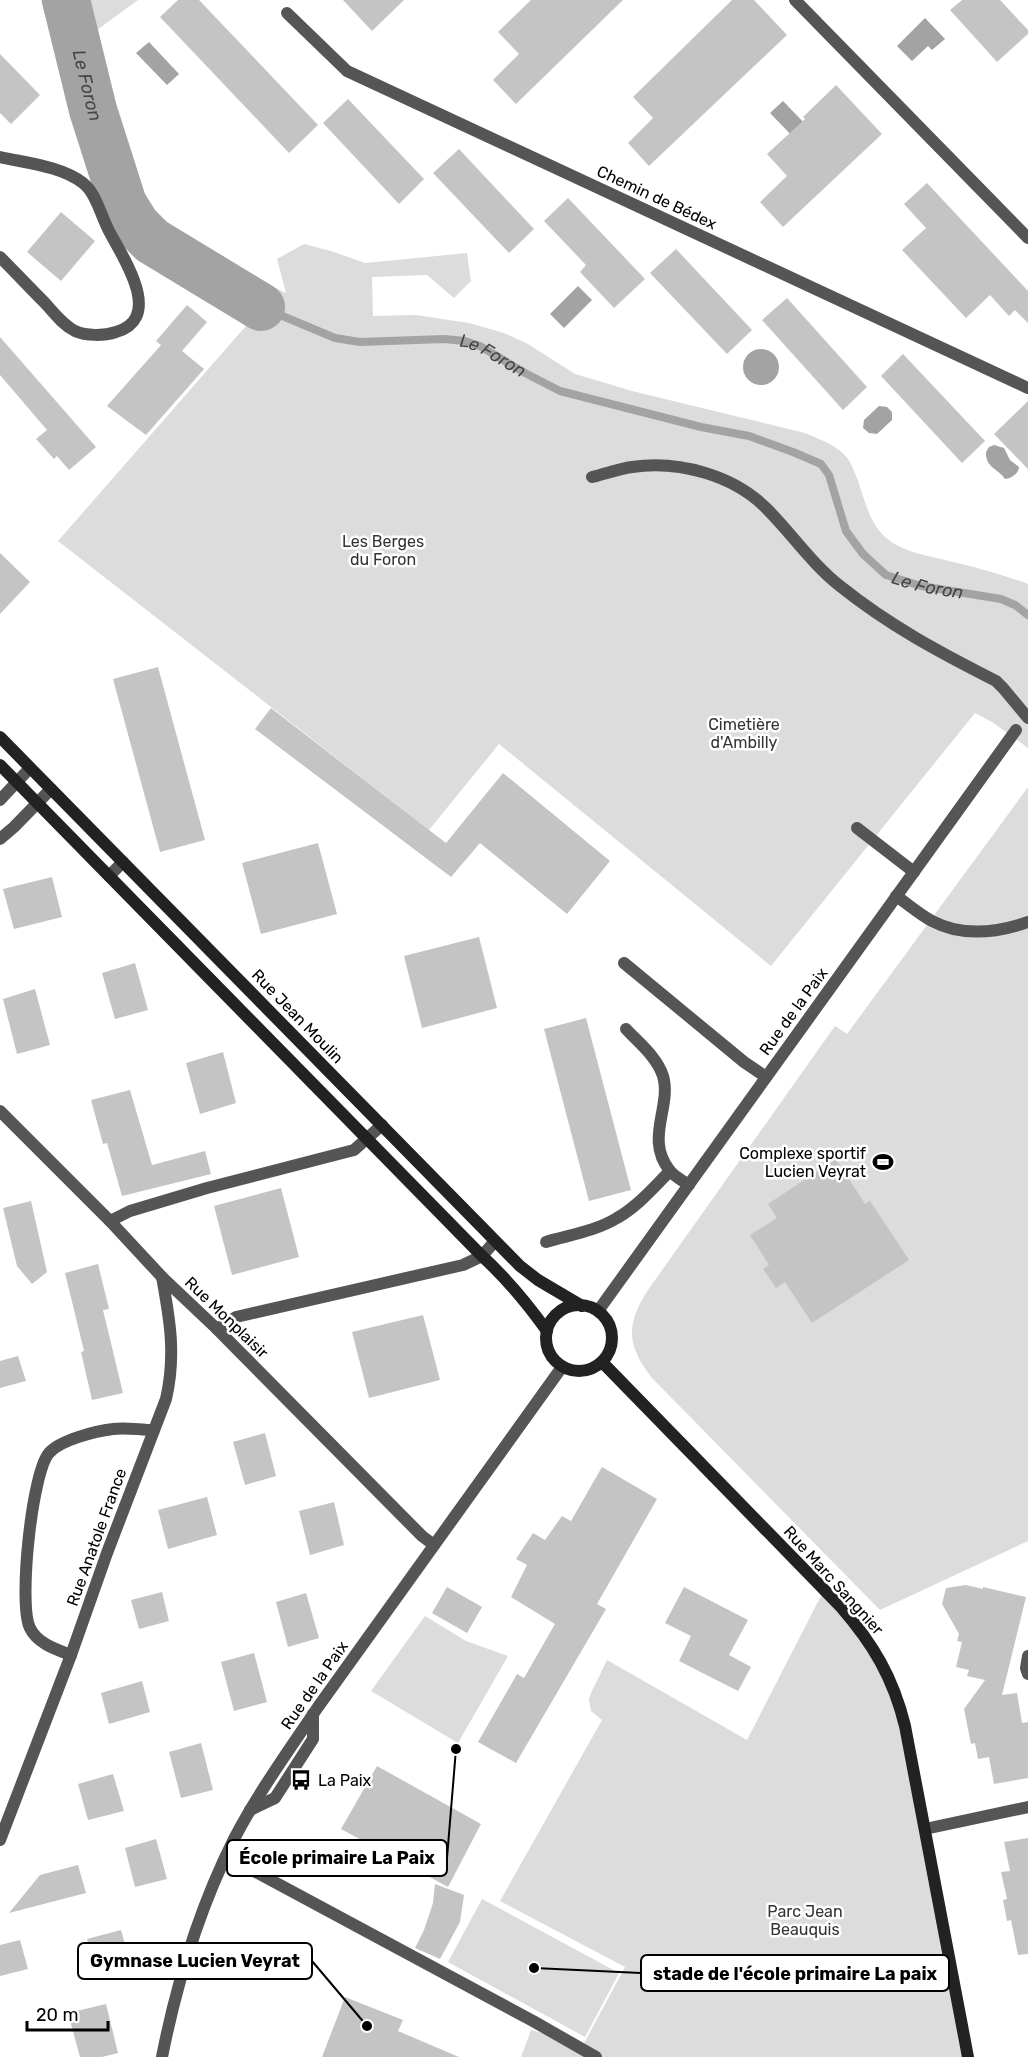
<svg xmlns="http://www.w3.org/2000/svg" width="1028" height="2057" viewBox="0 0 1028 2057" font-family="Rubik,sans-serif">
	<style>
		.green { fill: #dcdcdc }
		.water { fill: #a3a3a3 }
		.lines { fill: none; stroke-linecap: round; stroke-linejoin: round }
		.stream { stroke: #a3a3a3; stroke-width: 8 }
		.river { stroke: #a3a3a3; stroke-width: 48 }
		.building { fill: #c4c4c4 }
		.lane { stroke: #555; stroke-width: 12 }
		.street { stroke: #555; stroke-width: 12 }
		.secondary { stroke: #222; stroke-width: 12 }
		.labels { text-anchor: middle; stroke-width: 5; stroke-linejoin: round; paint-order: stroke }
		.street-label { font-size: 16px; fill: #000; stroke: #fff }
		.park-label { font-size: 16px; fill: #333; stroke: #fff }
		.poi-label { font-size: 16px; fill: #000; stroke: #fff; text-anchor: end }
		.water-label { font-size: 18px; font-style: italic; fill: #444; stroke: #fff }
		.leader { fill: none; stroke: #000; stroke-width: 2 }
		.callout-dot { fill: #000; stroke: #fff; stroke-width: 2 }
		.callout { fill: #fff; stroke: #000; stroke-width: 2 }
		.callout-label { font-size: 18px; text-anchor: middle; font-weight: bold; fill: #000 }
	</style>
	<rect width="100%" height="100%" fill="#fff"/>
	<g class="green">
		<path d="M41 0H55L54 6 113 199 122 222 135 238 132 240 117 231 99 172 87 169Z"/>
		<path d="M82 0H138L97 30 86 32Z"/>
		<path d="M304 244 331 251 365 263 467 253 471 281 454 298 427 275 372 277 373 316 416 315 469 323 504 333 528 344 575 374 632 391 805 433C819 439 839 446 848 459 863 483 864 518 885 537 903 553 931 556 953 562 979 568 1004 575 1028 584V748L992 722 975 713 771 966 499 744 429 830 58 541 252 319 257 311 263 282 286 293 277 259Z"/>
		<path d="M1028 787V1541L880 1610 652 1378C627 1346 625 1325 648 1290L835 1026 847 1034Z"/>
		<path d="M824 1590 889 1677 968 2057H521L531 2030 583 2045 625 1967 500 1901 602 1720 591 1711 589 1699 591 1693 607 1660 747 1740Z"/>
		<path d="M425 1616 466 1641 508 1656 458 1743 371 1691Z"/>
		<path d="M482 1899 619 1973 585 2037 448 1962Z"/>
	</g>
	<g class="water">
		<path d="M925 18 945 39 932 50 928 46 912 61 897 46Z"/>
		<path d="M149 42 179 74 167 85 136 53Z"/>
		<path d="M783 101 809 128 796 140 770 113Z"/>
		<path d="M578 286 592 300 564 328 550 314Z"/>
		<circle cx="761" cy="367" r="18"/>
		<path d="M879 406 887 407 892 412V420L877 434 869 433 863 428 864 420Z"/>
		<path d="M994 445 1004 448 1010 460 1019 467C1019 473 1011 479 1005 479 999 469 985 468 986 452L989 447Z"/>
	</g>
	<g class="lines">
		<path class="stream" id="s1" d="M261 307 335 338 360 342 444 339 465 341 480 346 525 373 560 391 701 427 749 436 793 452 821 464 829 475 846 531 863 554 886 575 921 586 1001 599 1015 605 1028 615"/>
		<path class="river" id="s2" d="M66 0 93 110 123 204 136 225 152 241 261 307"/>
	</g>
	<g class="building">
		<path d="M178 0H199L318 125 289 153 160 17Z"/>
		<path d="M343 0H404L372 31Z"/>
		<path d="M531 0H623L516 104 493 80 519 54 498 32Z"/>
		<path d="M732 0H754L787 35 649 166 628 143 653 118 633 97Z"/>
		<path d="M962 0H1000L1028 30V34L997 62 950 10Z"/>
		<path d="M0 54 40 95 11 124 0 113Z"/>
		<path d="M836 85 882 134 783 227 760 202 787 176 767 154 805 119 803 117Z"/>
		<path d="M348 99 424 179 399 204 323 123Z"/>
		<path d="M459 149 534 229 509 253 433 173Z"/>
		<path d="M927 183 1028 291V323L1015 310 1009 316 990 295 966 318 902 250 926 228 904 204Z"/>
		<path d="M568 198 645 279 614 308 580 272 586 265 544 221Z"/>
		<path d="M61 212 95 241 61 281 27 252Z"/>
		<path d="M676 249 752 330 727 354 650 273Z"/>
		<path d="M787 298 867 387 843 410 762 320Z"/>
		<path d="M187 305 207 322 182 351 204 369 146 435 107 406 161 345 156 341Z"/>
		<path d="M0 337 96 447 69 470 57 456 54 459 36 439 47 430 0 375Z"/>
		<path d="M903 354 985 441 962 463 881 376Z"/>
		<path d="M1028 401V469L994 434Z"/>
		<path d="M0 553 30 582 0 614Z"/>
		<path d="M158 667 205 840 160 852 113 679Z"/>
		<path d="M271 708 446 843 503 773 610 861 567 914 480 843 451 877 255 729Z"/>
		<path d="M318 843 337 914 261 934 242 863Z"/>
		<path d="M52 877 62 917 14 929 3 889Z"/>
		<path d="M479 937 497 1008 422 1028 404 956Z"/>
		<path d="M135 963 148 1010 115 1019 102 973Z"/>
		<path d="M35 989 50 1045 17 1054 3 999Z"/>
		<path d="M586 1018 631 1190 589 1201 544 1029Z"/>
		<path d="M223 1052 236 1103 200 1114 186 1063Z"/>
		<path d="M130 1090 152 1165 205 1151 211 1174 122 1196 107 1143 103 1144 91 1100Z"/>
		<path d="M836 1159 865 1204 870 1201 909 1260 812 1323 785 1282 776 1288 763 1269 769 1265 750 1235 777 1218 768 1204Z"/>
		<path d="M281 1188 299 1257 232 1275 214 1206Z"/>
		<path d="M31 1201 47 1272 32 1284 17 1266 3 1208Z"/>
		<path d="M98 1264 109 1309 103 1310 123 1393 92 1400 81 1352 84 1351 65 1273Z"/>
		<path d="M423 1315 440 1380 369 1398 352 1332Z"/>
		<path d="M18 1356 26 1381 0 1388V1361Z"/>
		<path d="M265 1433 276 1476 245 1485 233 1442Z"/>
		<path d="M602 1467 657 1499 597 1604 606 1609 516 1763 478 1742 517 1674 524 1678 555 1624 511 1597 527 1565 516 1559 533 1533 545 1540 562 1516 571 1521Z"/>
		<path d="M207 1497 217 1535 168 1549 158 1510Z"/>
		<path d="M334 1502 344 1545 310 1555 299 1511Z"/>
		<path d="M966 1585 983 1589V1587L1026 1597 1002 1695 1017 1693 1022 1723 1028 1722V1778L994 1784 989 1757 978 1759 975 1743 971 1744 964 1709 985 1680 967 1676 969 1670 956 1667 962 1642 957 1641 959 1634 942 1604 946 1588Z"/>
		<path d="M447 1587 482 1607 467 1633 432 1613Z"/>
		<path d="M684 1587 748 1620 729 1655 751 1667 738 1691 679 1661 691 1636 665 1623Z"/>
		<path d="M162 1592 169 1621 139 1629 131 1600Z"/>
		<path d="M306 1593 319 1638 288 1647 276 1602Z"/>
		<path d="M254 1653 267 1702 234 1711 221 1662Z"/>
		<path d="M142 1681 150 1712 109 1724 101 1693Z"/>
		<path d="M201 1743 213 1790 181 1798 169 1752Z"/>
		<path d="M377 1766 481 1824 448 1887 341 1829Z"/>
		<path d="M113 1774 124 1811 88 1820 78 1784Z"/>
		<path d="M1028 1838V1954L1018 1955 1011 1920 1007 1921 1003 1900 1007 1899 1001 1872 1010 1871 1004 1842Z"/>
		<path d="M156 1839 167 1879 135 1887 125 1848Z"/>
		<path d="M78 1865 86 1893 9 1913 40 1875Z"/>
		<path d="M435 1884 464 1895 460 1922 440 1959 415 1948 424 1930 433 1903Z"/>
		<path d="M121 1930 132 1970 98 1979 87 1939Z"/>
		<path d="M20 1940 28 1969 0 1976V1945Z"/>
		<path d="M345 1997 403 2020 398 2031 459 2057H322Z"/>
		<path d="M106 2004 118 2053 102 2057H80L68 2013Z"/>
	</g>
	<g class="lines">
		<g class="lane">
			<path d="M592 477C605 474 618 469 632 467 678 460 734 475 767 509 792 534 812 564 840 586 890 626 939 652 996 681L1003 688 1028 718"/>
			<path d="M857 828 914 872"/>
			<path d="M109 876 123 862"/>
			<path d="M896 896C908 904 919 914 932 921 962 937 996 933 1028 922"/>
			<path d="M624 963 744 1062 766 1077"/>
			<path d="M626 1029C639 1043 657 1057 663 1076 672 1107 644 1139 670 1171 674 1176 683 1181 689 1185"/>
			<path d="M110 1221 130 1211 207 1188 354 1150 382 1125"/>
			<path d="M546 1242C569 1235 596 1231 617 1218 638 1206 653 1188 670 1171"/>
			<path d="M217 1329 236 1317 463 1265 482 1256 495 1241"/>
			<path d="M250 1810 275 1798 313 1739V1714"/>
			<path d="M226 1856 533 2021 596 2057"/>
		</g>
		<g class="street">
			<path d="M795 0 1028 238"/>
			<path d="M287 13 347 71 1028 388"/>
			<path d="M0 157C26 163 61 166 83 183 96 193 101 216 109 231 122 256 165 318 116 332 104 336 86 336 75 331 63 325 54 313 45 303 30 288 15 272 0 257"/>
			<path d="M0 800 30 768"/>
			<path d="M0 839 14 827 51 789"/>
			<path d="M0 1111 110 1221 162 1277 217 1329 422 1536 434 1545"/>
			<path d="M598 1311 1016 730"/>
			<path d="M71 1655C55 1649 37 1643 30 1628 18 1605 32 1472 49 1453 60 1440 96 1431 113 1429 126 1427 140 1430 154 1430"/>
			<path d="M1028 1656 1026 1668 1028 1674"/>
			<path d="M925 1829 1028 1807"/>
			<path d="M0 1840 71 1655 107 1553 166 1399C176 1356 170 1320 162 1277"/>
			<path d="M162 2057C177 1981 199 1909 234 1839 258 1793 289 1750 318 1707L562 1367"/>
		</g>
		<g class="secondary">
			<path d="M0 737 520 1266 538 1280 582 1306"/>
			<path d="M0 765 482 1256C507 1279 527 1303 547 1331"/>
			<circle cx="579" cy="1338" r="33"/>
			<path d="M602 1362 841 1607C873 1644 893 1677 905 1726L968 2057"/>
		</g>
	</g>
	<defs>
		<g id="stadium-bare" transform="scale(1.62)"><path d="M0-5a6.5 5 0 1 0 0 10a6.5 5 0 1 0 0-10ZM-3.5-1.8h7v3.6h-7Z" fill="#000" stroke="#fff" stroke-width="2.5" paint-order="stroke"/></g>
		<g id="bus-bare" transform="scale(1.62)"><path d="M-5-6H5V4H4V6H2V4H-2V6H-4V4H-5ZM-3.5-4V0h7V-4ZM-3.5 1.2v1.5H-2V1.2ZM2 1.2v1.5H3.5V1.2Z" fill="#000" stroke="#fff" stroke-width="2.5" paint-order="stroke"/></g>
	</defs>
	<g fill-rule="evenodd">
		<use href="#stadium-bare" x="883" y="1162"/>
		<use href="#bus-bare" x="301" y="1780"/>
	</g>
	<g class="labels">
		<g class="street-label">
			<text transform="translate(657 197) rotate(25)" y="6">Chemin de Bédex</text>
			<text transform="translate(793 1011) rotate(-54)" y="6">Rue de la Paix</text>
			<text transform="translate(298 1016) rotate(46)" y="6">Rue Jean Moulin</text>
			<text transform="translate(227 1317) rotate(44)" y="6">Rue Monplaisir</text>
			<text transform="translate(96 1537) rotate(-70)" y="6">Rue Anatole France</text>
			<text transform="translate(834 1580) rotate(48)" y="6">Rue Marc Sangnier</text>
			<text transform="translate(314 1685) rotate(-55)" y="6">Rue de la Paix</text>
		</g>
		<g class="park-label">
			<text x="383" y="547">Les Berges<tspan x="383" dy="18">du Foron</tspan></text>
			<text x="744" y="730">Cimetière<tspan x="744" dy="18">d'Ambilly</tspan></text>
			<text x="805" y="1917">Parc Jean<tspan x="805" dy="18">Beauquis</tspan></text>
		</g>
		<g class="poi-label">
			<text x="866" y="1159">Complexe sportif<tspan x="866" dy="18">Lucien Veyrat</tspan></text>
			<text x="318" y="1786" text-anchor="start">La Paix</text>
		</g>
		<g class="water-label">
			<text dy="6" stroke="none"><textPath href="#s2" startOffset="88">Le Foron</textPath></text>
			<text dy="6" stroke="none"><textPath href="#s1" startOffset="242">Le Foron</textPath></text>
			<text dy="6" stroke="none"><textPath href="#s1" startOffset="765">Le Foron</textPath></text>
		</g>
	</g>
	<path class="leader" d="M456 1749L447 1858M367 2026L312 1961M534 1968L641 1973"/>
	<g class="callout-dot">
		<circle cx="456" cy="1749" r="6"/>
		<circle cx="367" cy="2026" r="6"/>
		<circle cx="534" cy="1968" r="6"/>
	</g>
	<g class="callout">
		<rect x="227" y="1840" width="220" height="36" rx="6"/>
		<rect x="78" y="1943" width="234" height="36" rx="6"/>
		<rect x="641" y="1955" width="308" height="36" rx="6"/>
	</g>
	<g class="callout-label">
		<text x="337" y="1864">École primaire La Paix</text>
		<text x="195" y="1967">Gymnase Lucien Veyrat</text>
		<text x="795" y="1980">stade de l'école primaire La paix</text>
	</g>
	<path d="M27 2021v9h81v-9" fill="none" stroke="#000000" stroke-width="3"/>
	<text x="36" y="2021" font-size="18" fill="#000000" stroke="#ffffff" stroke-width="4.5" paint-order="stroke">20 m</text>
</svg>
